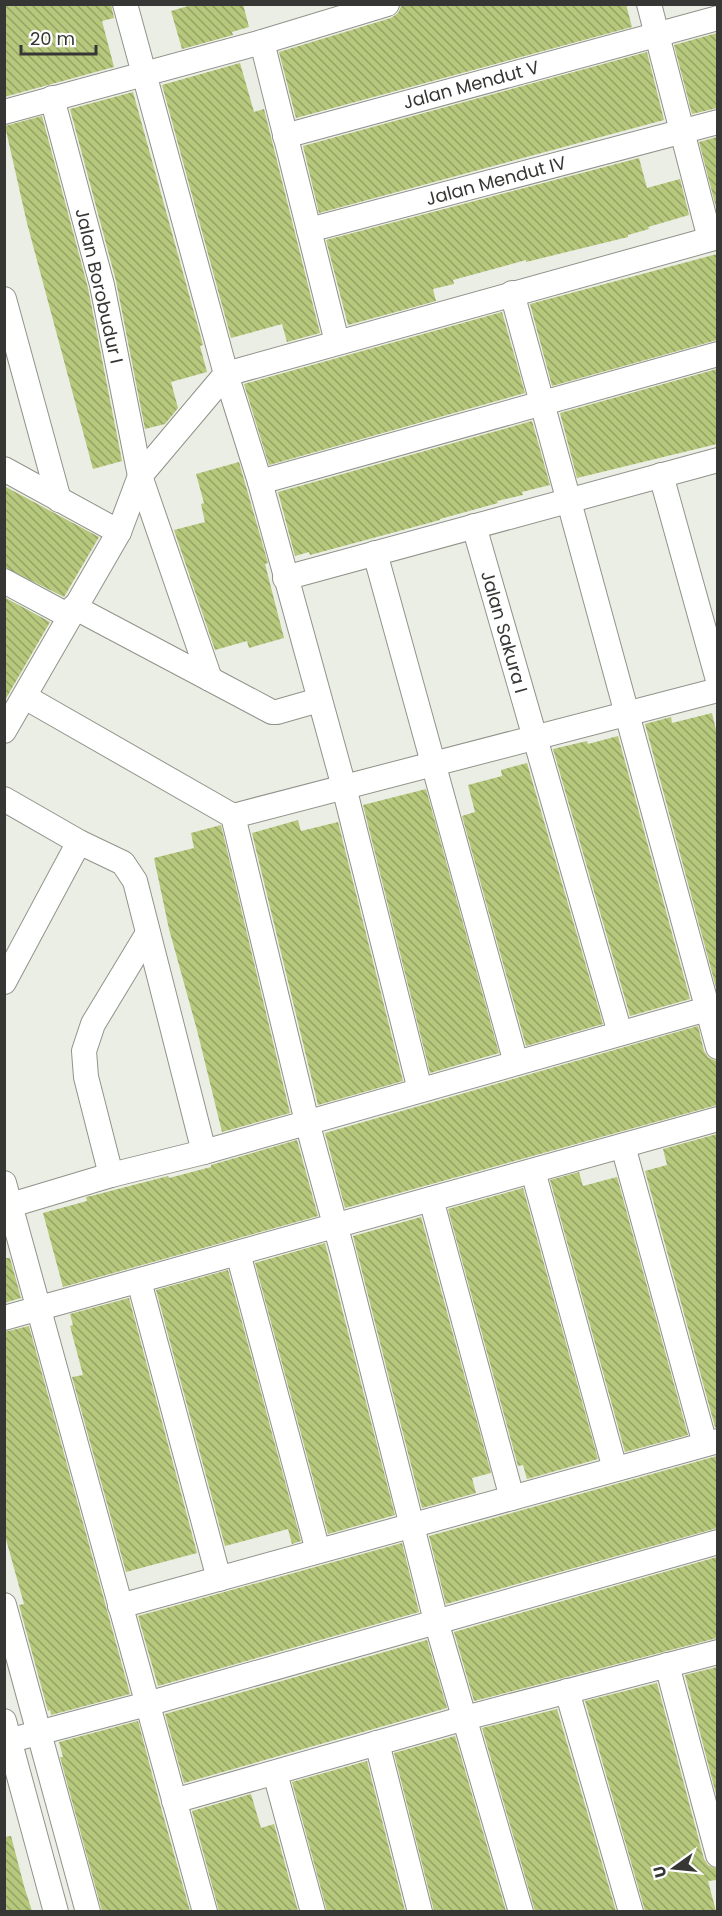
<svg xmlns="http://www.w3.org/2000/svg" width="722" height="1916" viewBox="0 0 722 1916" font-family="Poppins,sans-serif">
	<style>
		.building { fill: url(#building-back-hatch) }
		.lines { fill: none; stroke-linecap: round; stroke-linejoin: round }
		.minor-casing { stroke: #91938b; stroke-width: 26 }
		.minor { stroke: #fff; stroke-width: 24 }
		.labels { text-anchor: middle; stroke-width: 4.5; stroke-linejoin: round; paint-order: stroke }
		.street-label { font-size: 18px; fill: #363734; stroke: #fff }
	</style>
	<defs>
		<pattern id="building-back-hatch" width="6" height="6" patternUnits="userSpaceOnUse" patternTransform="scale(1.5)"><rect width="6" height="6" fill="#b6c87b"/><path d="M-1 5l2 2M0 0l6 6M5-1l2 2" fill="none" stroke="#95a366"/></pattern>
	</defs>
	<rect width="100%" height="100%" fill="#ebeee4"/>
	<g class="building">
		<path d="M4 4H111L114 18 102 21 114 67 4 97Z"/>
		<path d="M195 4H243L249 27 232 32 233 35 182 49 171 11Z"/>
		<path d="M402 4H626L632 27 296 118 279 52 391 18 398 13Z"/>
		<path d="M717 33V108L692 114 674 45Z"/>
		<path d="M647 52 664 120 319 213 303 146Z"/>
		<path d="M240 63 254 112 264 109 320 333 287 342 282 324 231 338 162 85Z"/>
		<path d="M133 92 203 345 200 346 207 372 171 382 178 408 165 424 145 429 116 281 70 109Z"/>
		<path d="M42 116 88 288 122 461 93 469 27 223 5 126Z"/>
		<path d="M717 137V211L699 142Z"/>
		<path d="M639 158 647 188 680 179 689 215 648 227 649 229 628 235V237L526 262V260L453 280 454 284 433 289 436 301 348 325 326 240Z"/>
		<path d="M717 254V340L552 386 530 304Z"/>
		<path d="M502 312 525 393 269 465 244 384Z"/>
		<path d="M717 369V444L577 478 560 413Z"/>
		<path d="M532 421 550 485 522 492 523 495 497 501 498 503 440 519V520L310 555 309 552 295 556 278 492Z"/>
		<path d="M239 462 268 563 265 564 284 638 249 648 247 641 215 650 174 530 205 522 201 504 204 503 196 474Z"/>
		<path d="M4 486 99 537 64 597 4 567Z"/>
		<path d="M4 597 50 622 4 702Z"/>
		<path d="M712 713 717 734V991L645 724 671 717 672 723Z"/>
		<path d="M618 736 690 999 630 1016 553 749 587 741 588 744Z"/>
		<path d="M527 763 603 1024 526 1046 462 816 475 812 468 785 502 776 501 770Z"/>
		<path d="M426 789 499 1053 430 1073 363 805Z"/>
		<path d="M298 820 301 831 338 822 403 1081 318 1105 252 833Z"/>
		<path d="M221 825 290 1113 222 1132 197 1030 169 929 154 858 194 848 191 833Z"/>
		<path d="M698 1026 704 1051 708 1057 716 1061 717 1067V1105L345 1208 325 1133Z"/>
		<path d="M717 1134V1427H715L645 1171 667 1165 663 1149Z"/>
		<path d="M297 1140 318 1216 63 1287 43 1213 87 1201 86 1197 95 1195 168 1176 169 1178 211 1167V1165Z"/>
		<path d="M579 1172 583 1186 617 1177 688 1435 625 1452 550 1180Z"/>
		<path d="M523 1188 598 1459 527 1479 523 1465 518 1466 448 1209Z"/>
		<path d="M421 1217 491 1473 472 1478 476 1493 422 1508 353 1236Z"/>
		<path d="M325 1243 395 1515 328 1534 255 1263Z"/>
		<path d="M4 1258H10L21 1298 4 1303Z"/>
		<path d="M228 1270 301 1541 292 1544 288 1529 225 1546 156 1290Z"/>
		<path d="M129 1298 197 1553 126 1572 72 1377 83 1375 70 1326 73 1325 70 1314Z"/>
		<path d="M29 1326 130 1694 51 1715 50 1710 48 1711 19 1605 24 1604 4 1532V1332Z"/>
		<path d="M717 1456V1528L446 1604 429 1536Z"/>
		<path d="M402 1543 419 1612 158 1686 138 1616Z"/>
		<path d="M717 1557V1638L474 1701 454 1632Z"/>
		<path d="M427 1640 447 1708 184 1783 165 1714Z"/>
		<path d="M717 1667V1798L685 1675Z"/>
		<path d="M657 1683 704 1859 708 1865 717 1869V1880L708 1881 716 1911H645L585 1701Z"/>
		<path d="M557 1709 616 1911H535L482 1728Z"/>
		<path d="M138 1721 160 1804 190 1911H102L60 1757H63L59 1742Z"/>
		<path d="M455 1736 506 1911H434L394 1753Z"/>
		<path d="M367 1761 405 1911H327L292 1782Z"/>
		<path d="M251 1794 261 1828 274 1824 298 1911H219L192 1811Z"/>
		<path d="M11 1836 24 1886 32 1911H4V1837Z"/>
	</g>
	<g class="lines">
		<g class="minor-casing">
			<g id="minor">
				<path d="M649 4 710 239"/>
				<path d="M262 42 337 342"/>
				<path d="M52 98 102 285 140 476 210 679"/>
				<path d="M4 112 262 42 387 4"/>
				<path d="M285 136 718 18"/>
				<path d="M309 230 718 122"/>
				<path d="M512 293 718 1047"/>
				<path d="M4 299 59 500"/>
				<path d="M4 469 119 532"/>
				<path d="M661 475 718 680"/>
				<path d="M260 482 718 354"/>
				<path d="M474 526 620 1033"/>
				<path d="M375 553 516 1063"/>
				<path d="M285 578 718 460"/>
				<path d="M4 581 69 616"/>
				<path d="M74 607 272 712H277L319 700"/>
				<path d="M25 697 233 816 307 1122 342 1250 436 1621 521 1912"/>
				<path d="M4 731 119 532 140 476 226 374 125 4"/>
				<path d="M4 799 79 842 123 863 135 881 204 1152"/>
				<path d="M233 816 718 690"/>
				<path d="M4 982 79 842"/>
				<path d="M420 1090 344 787 260 482 226 374 718 237"/>
				<path d="M623 1146 705 1444"/>
				<path d="M533 1171 615 1469"/>
				<path d="M111 1175 86 1077 84 1051 93 1024 148 933"/>
				<path d="M4 1183 205 1912"/>
				<path d="M431 1199 512 1498"/>
				<path d="M11 1205 111 1175 204 1152 707 1009"/>
				<path d="M238 1253 318 1551"/>
				<path d="M139 1281 219 1579"/>
				<path d="M4 1318 718 1119"/>
				<path d="M4 1605 88 1912"/>
				<path d="M120 1606 718 1441"/>
				<path d="M667 1665 718 1855"/>
				<path d="M567 1691 631 1912"/>
				<path d="M4 1721 56 1912"/>
				<path d="M4 1742 147 1704 718 1542"/>
				<path d="M377 1743 420 1912"/>
				<path d="M275 1773 313 1912"/>
				<path d="M174 1801 465 1718 718 1652"/>
			</g>
		</g>
		<use href="#minor" class="minor"/>
	</g>
	<g class="labels">
		<g class="street-label">
			<text transform="translate(471 85) rotate(-15)" y="6">Jalan Mendut V</text>
			<text transform="translate(496 181) rotate(-15)" y="6">Jalan Mendut IV</text>
			<text transform="translate(99 286) rotate(77)" y="6">Jalan Borobudur I</text>
			<text transform="translate(504 632) rotate(74)" y="6">Jalan Sakura I</text>
		</g>
	</g>
	<rect width="722" height="1916" fill="none" stroke="#363734" stroke-width="12"/>
	<g transform="translate(674 1868) rotate(255)" stroke="#ffffff" stroke-width="4.5" paint-order="stroke">
	<path d="M0-4.5L10 22L0 15L-10 22Z" fill="#363734"/>
	<text y="-9" font-size="16" font-weight="bold" text-anchor="middle" fill="#363734">U</text>
	</g>
	<path d="M21 45v9h75v-9" fill="none" stroke="#363734" stroke-width="3"/>
	<text x="30" y="45" font-size="18" fill="#363734" stroke="#ffffff" stroke-width="4.5" paint-order="stroke">20 m</text>
</svg>
